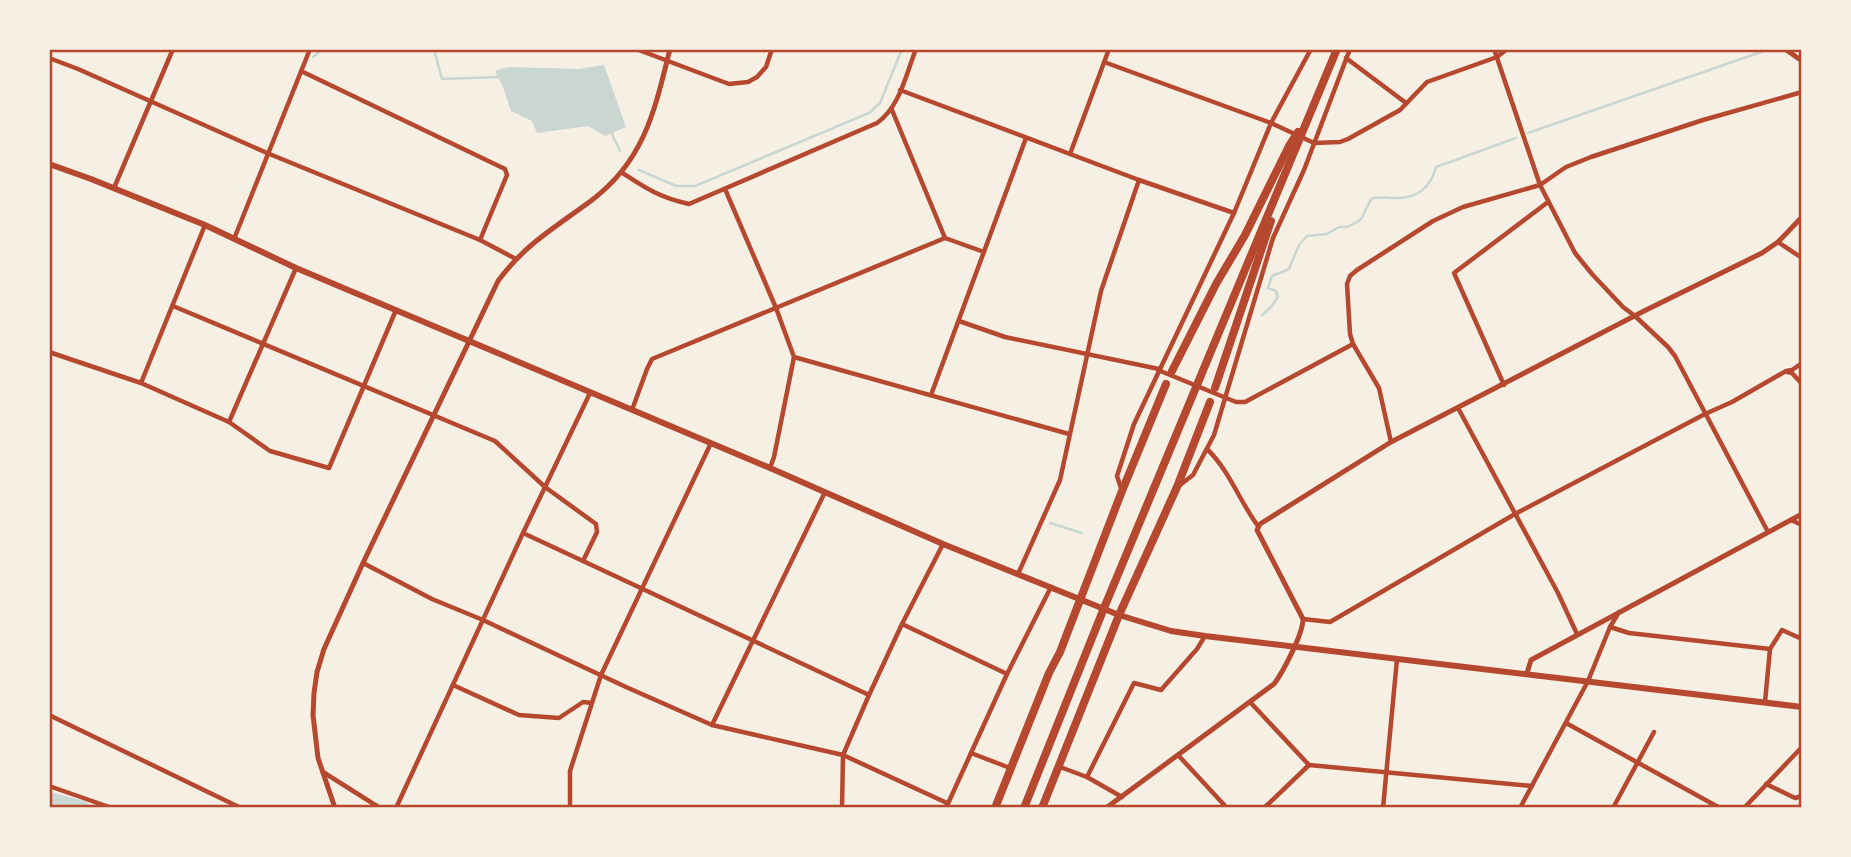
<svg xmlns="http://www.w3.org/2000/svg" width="1851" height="857" viewBox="0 0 1851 857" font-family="'Work Sans',sans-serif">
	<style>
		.water { fill: #c9d6d2 }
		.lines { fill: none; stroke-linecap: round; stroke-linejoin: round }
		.stream { stroke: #c9d6d2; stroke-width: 2.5 }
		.river { stroke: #c9d6d2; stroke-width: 14 }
		.minor { stroke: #b5482f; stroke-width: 4.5 }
		.tertiary { stroke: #b5482f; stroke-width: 5 }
		.secondary { stroke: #b5482f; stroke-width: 6 }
		.trunk { stroke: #b5482f; stroke-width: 8 }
		.neatline { fill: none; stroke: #b5482f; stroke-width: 2.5 }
	</style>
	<rect width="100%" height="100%" fill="#f6efe4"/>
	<path class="water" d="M604 65 626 127 605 136 588 126 537 133 532 121 511 111 503 87 495 71 508 67 579 69Z"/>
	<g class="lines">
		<g class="stream">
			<path d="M298 49 299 50"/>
			<path d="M434 49 442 79 499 77"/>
			<path d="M313 57 322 49"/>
			<path d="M611 132 620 151"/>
			<path d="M1528 133 1761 52 1764 49"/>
			<path d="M639 170 676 186H695L869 113 880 103 902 49"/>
			<path d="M1262 315 1271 307 1278 297 1276 291 1268 288 1272 276 1289 269 1299 245 1307 236 1327 234 1339 227H1347L1357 222 1361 219 1370 201 1373 198C1381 197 1388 198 1395 198 1417 199 1431 187 1436 167L1516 138"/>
			<path d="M1050 523 1082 533"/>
		</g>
		<path class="river" d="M49 799 83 808"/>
		<g class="minor">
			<path d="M636 49 729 84 748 82 757 77 766 67 772 49"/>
			<path d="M1494 49 1540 185 1575 253 1592 274 1623 307 1635 316 1668 347 1675 356 1768 532"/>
			<path d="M49 58 78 69 267 153 480 240 516 259"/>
			<path d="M1346 58 1406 103"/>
			<path d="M1104 62 1271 123 1314 143 1340 142 1348 139 1400 110 1427 82 1497 57 1507 49"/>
			<path d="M301 71 505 169 507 175 480 240"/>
			<path d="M900 90 1139 180 1234 213"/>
			<path d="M892 110 945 238"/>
			<path d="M1070 154 1109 49"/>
			<path d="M621 172C647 189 659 197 689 204L877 123C900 107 906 74 916 49"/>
			<path d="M114 188 173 49"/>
			<path d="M725 189 776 308 794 357 774 457 770 468"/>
			<path d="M234 239 310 49"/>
			<path d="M1778 242 1802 258"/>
			<path d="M173 306 495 441 545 487 596 524 597 532 583 561 869 695"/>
			<path d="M959 321 1005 337 1159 369"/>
			<path d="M49 352 141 383 229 422 270 451 329 468 396 310"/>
			<path d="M794 357 1069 434"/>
			<path d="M1158 370 1236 402H1245L1353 344"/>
			<path d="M1787 372 1792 373 1802 384"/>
			<path d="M141 383 205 225"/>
			<path d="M1504 385 1454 273 1548 202"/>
			<path d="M931 395 1026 138"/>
			<path d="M1458 408 1558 593 1577 634"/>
			<path d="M632 410 647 369 652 359 945 238 984 252"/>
			<path d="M229 422 296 268"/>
			<path d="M1391 442 1379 388 1353 344 1350 334 1347 284 1350 276 1357 270 1433 221 1463 207 1540 185 1566 167 1591 157 1703 120 1802 92"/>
			<path d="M1207 449C1229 470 1240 502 1258 526"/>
			<path d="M1180 485 1193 475 1214 435 1273 238 1304 170 1350 49"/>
			<path d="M1121 488 1117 476 1134 424 1234 213 1271 123 1311 49"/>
			<path d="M825 492 712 725 843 755 947 803"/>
			<path d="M1791 520 1802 525"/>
			<path d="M523 533 583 561"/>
			<path d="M363 563 432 599 483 620 626 687 712 725"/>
			<path d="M1018 574 1060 480 1101 291 1139 180"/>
			<path d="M1303 619 1330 622 1515 514 1705 414 1732 402 1786 371 1792 370 1802 363"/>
			<path d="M902 624 1007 674"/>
			<path d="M1610 627 1629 633 1770 649"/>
			<path d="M453 685 519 715 559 718 583 702 592 703"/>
			<path d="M1250 702 1309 765 1532 786"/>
			<path d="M1765 702 1770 649 1782 630 1802 639"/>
			<path d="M49 715 241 808"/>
			<path d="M1566 723 1720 808"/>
			<path d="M1178 755 1227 808"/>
			<path d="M1060 767 1087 777 1122 797"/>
			<path d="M1010 768 971 753 1007 674 1051 587"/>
			<path d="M323 772 380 808"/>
			<path d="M1087 777 1134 683 1161 690 1197 649 1205 636"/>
			<path d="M1766 784 1795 798 1802 796"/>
			<path d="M49 786 112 808"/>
			<path d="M396 808 523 533 590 393"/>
			<path d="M570 808V771L601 675 711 443"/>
			<path d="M842 808 843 755 869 695 902 624 943 544"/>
			<path d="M946 808 971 753"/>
			<path d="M1264 808 1309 765"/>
			<path d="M1383 808 1397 659"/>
			<path d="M1520 808 1588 681 1610 627 1619 612"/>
			<path d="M1613 808 1654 732"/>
			<path d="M1744 808 1802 747"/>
		</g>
		<g class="tertiary">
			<path d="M1785 49 1802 61"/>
			<path d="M1527 673 1531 660 1802 514"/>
			<path d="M335 808 318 758 313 715 314 693 317 672 324 649 363 563 498 281C526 243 556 227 592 200 645 160 655 109 670 49"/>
			<path d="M1106 808 1274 684C1283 672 1303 634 1303 619L1257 530 1260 524 1391 442 1644 311 1762 253 1778 242 1802 217"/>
		</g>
		<path class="secondary" d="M49 164 91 179 205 225 296 268 770 468 943 544 1119 615 1171 631 1205 636 1802 707"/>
		<g class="trunk">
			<path d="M1172 371 1216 284 1245 235 1289 146 1298 132"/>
			<path d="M1215 388 1271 221"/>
			<path d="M995 808 1049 673 1060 652 1122 491 1166 384"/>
			<path d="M1024 808 1104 608 1337 49"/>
			<path d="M1042 808 1119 615 1177 487 1210 402"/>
		</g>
	</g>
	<rect width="1851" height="857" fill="none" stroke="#f6efe4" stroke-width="102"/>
	<rect x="51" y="51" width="1749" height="755" class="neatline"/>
</svg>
